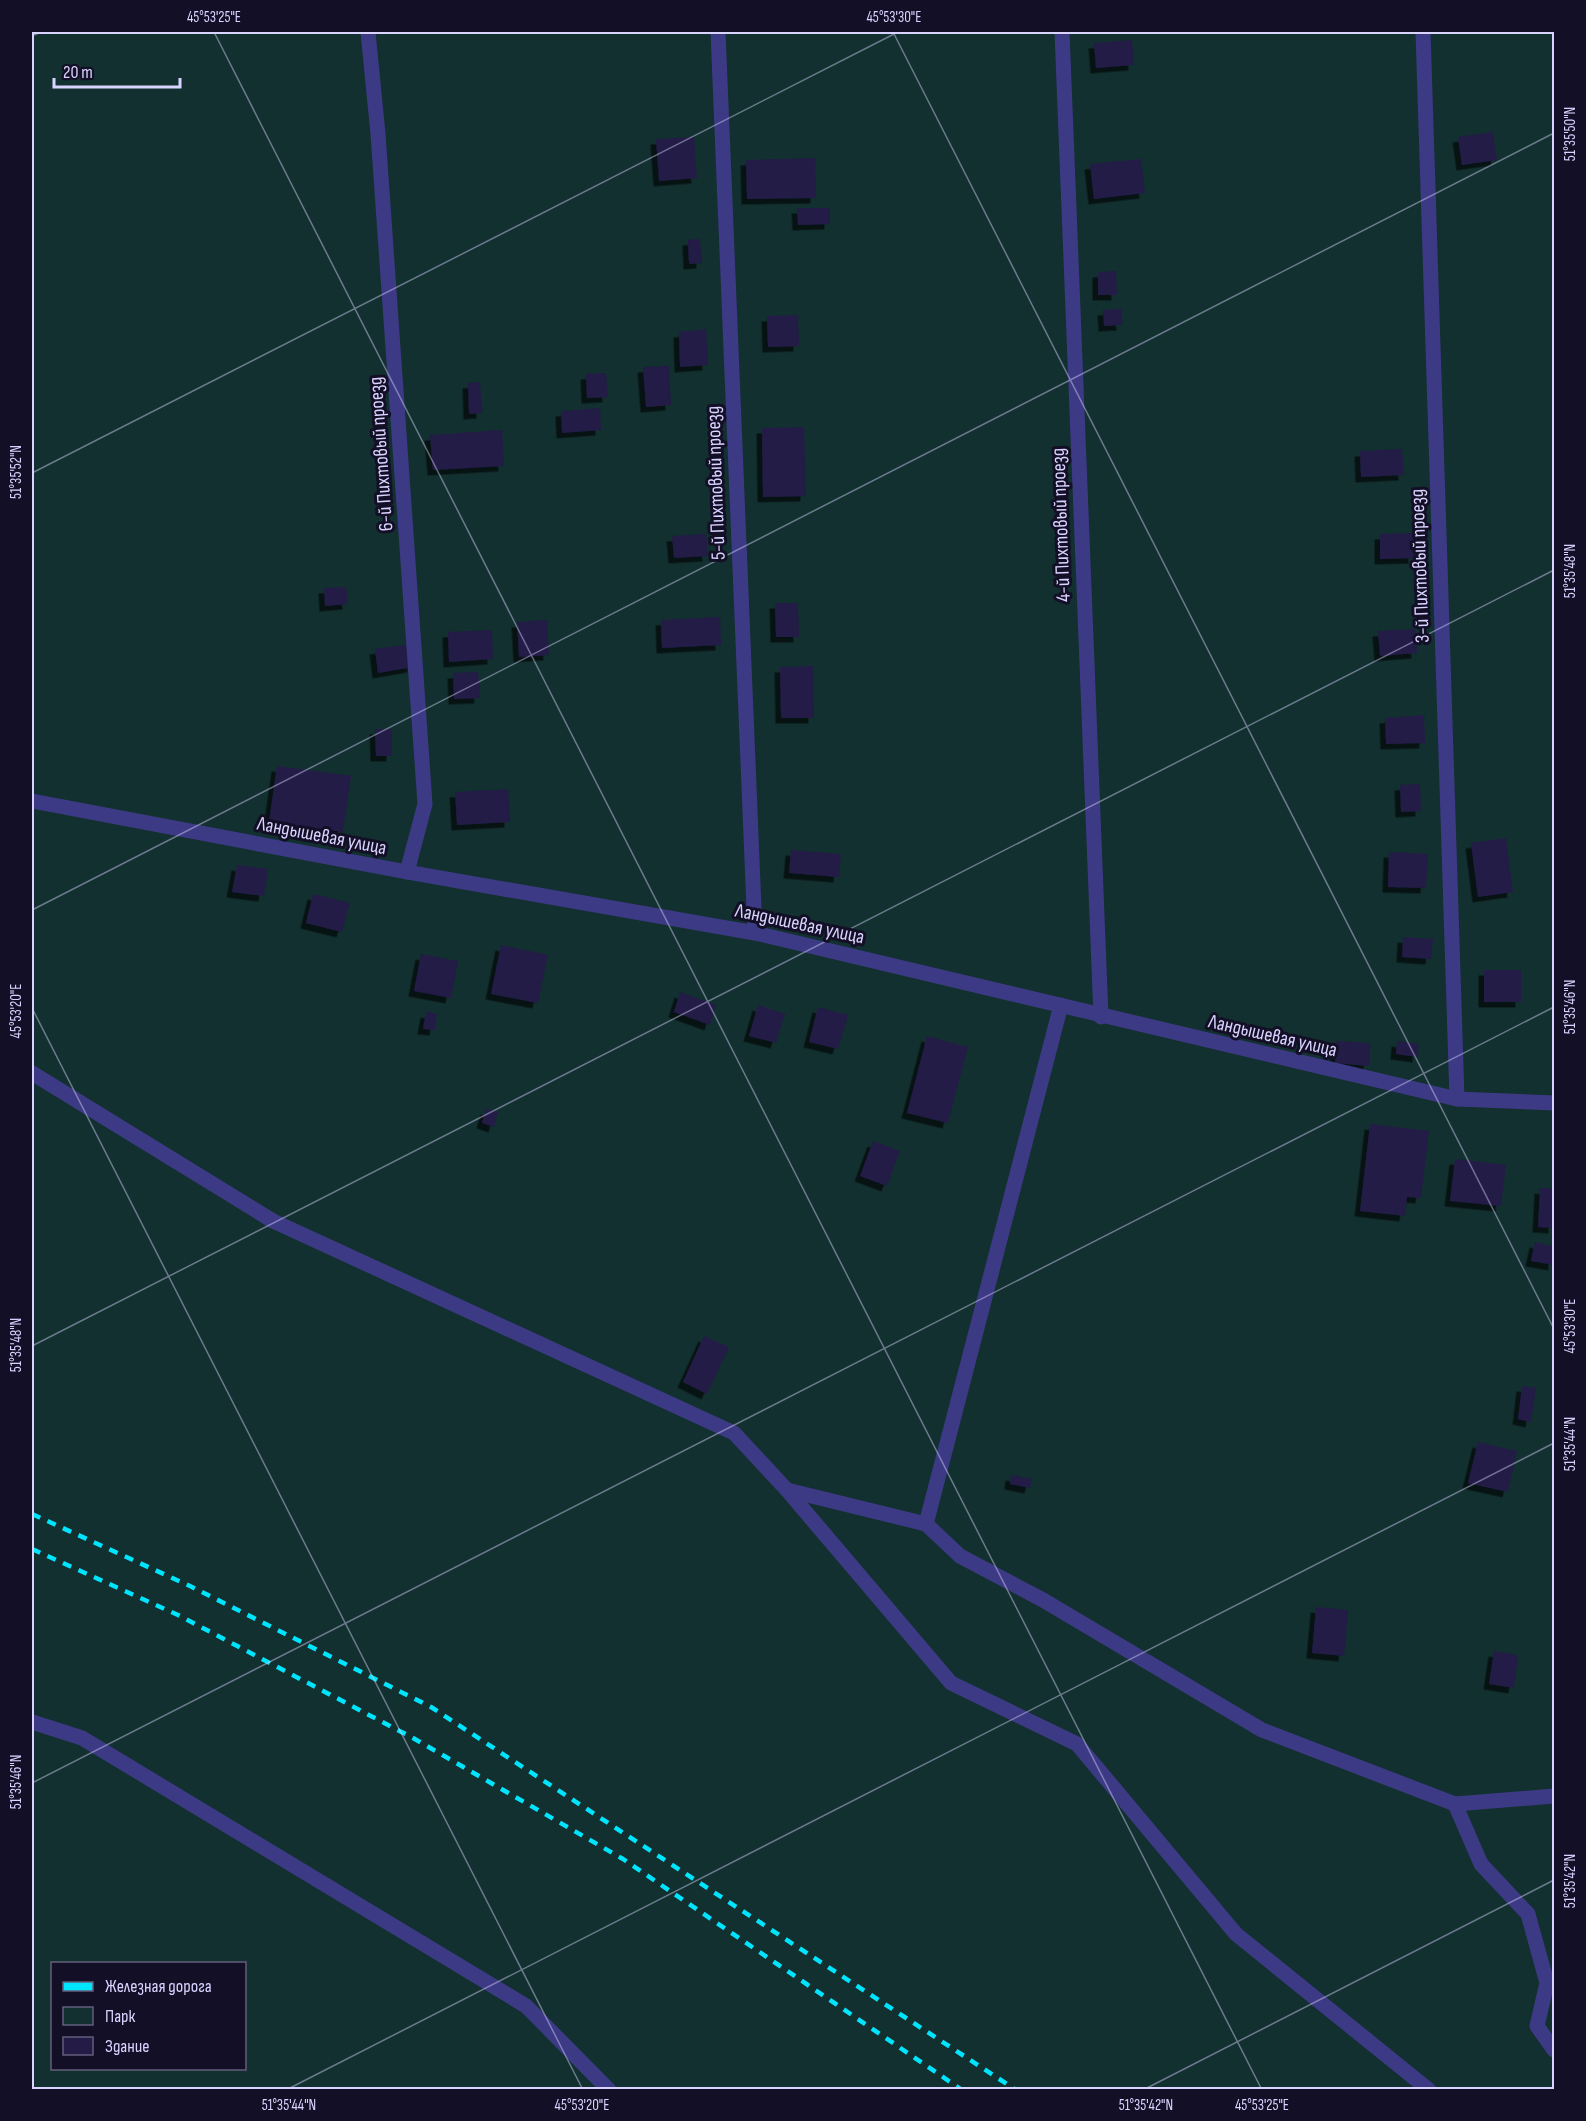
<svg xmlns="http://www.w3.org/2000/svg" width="1586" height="2121" viewBox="0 0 1586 2121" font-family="'Sofia Sans Condensed',sans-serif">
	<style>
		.green { fill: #12302f; fill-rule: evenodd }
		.building { fill: #241b47; filter: url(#shadow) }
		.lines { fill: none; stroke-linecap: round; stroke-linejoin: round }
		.lane { stroke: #3d3a85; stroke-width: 15 }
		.rail { stroke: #00e5ff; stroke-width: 4.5; stroke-dasharray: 9 8; stroke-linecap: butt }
		.ticks { fill: none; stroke: #d9d4ff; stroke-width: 1.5; stroke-opacity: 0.45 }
		.labels { text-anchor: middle; stroke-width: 6; stroke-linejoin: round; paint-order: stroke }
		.street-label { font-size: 20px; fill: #d9d4ff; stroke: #130f26 }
		.neatline { fill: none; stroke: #d9d4ff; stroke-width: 2 }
		.ticks-label { font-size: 15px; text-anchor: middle; fill: #d9d4ff }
	</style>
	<defs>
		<filter id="shadow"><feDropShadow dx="-5.5" dy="5.5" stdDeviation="0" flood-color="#0009"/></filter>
	</defs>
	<rect width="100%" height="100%" fill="#130f26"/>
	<path class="green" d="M32 32H1554V2089L32 2090ZM52 1964H244V2068H52Z"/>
	<g class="building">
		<path d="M1132 40 1134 65 1096 68 1094 43Z"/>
		<path d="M1493 132 1497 160 1462 165 1458 137Z"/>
		<path d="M694 137 697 178 659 181 656 139Z"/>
		<path d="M815 158 816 198 747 199 746 160Z"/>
		<path d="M1141 159 1145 193 1094 199 1090 164Z"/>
		<path d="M797 208H830V224L798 225Z"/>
		<path d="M700 239 702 263 689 264 688 240Z"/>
		<path d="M1116 271 1117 295H1098V272Z"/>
		<path d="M1121 309 1122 325 1104 326 1103 310Z"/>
		<path d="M798 315 799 346 768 347 767 316Z"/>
		<path d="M706 329 708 365 680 367 679 332Z"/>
		<path d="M669 366 671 405 646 407 643 367Z"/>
		<path d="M606 373 608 397 587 398 586 374Z"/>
		<path d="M480 382 482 413 469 414 468 383Z"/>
		<path d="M600 408 601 430 562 433 561 411Z"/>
		<path d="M804 427 806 496 763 497 762 428Z"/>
		<path d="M502 430 504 466 433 470 430 435Z"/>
		<path d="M1402 449 1404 475 1361 477 1360 451Z"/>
		<path d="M1414 533V558L1380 559V534Z"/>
		<path d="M706 534 708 556 674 558 672 536Z"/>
		<path d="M346 587 348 604 325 606 324 588Z"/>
		<path d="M775 603H798L799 637H776Z"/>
		<path d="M720 617 721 645 662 648 661 620Z"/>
		<path d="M547 620 549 655 519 657 517 622Z"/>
		<path d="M1415 629 1417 653 1380 656 1378 631Z"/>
		<path d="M492 630 493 659 449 662 448 632Z"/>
		<path d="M411 644 413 667 378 673 375 649Z"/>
		<path d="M813 666 814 718H781L780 667Z"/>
		<path d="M478 672 480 698 454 699 453 673Z"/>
		<path d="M1424 715 1425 743 1386 744 1385 718Z"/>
		<path d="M375 729H392V756H376Z"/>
		<path d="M277 766 351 776 343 832 269 822Z"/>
		<path d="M1420 784 1421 811 1401 812 1400 785Z"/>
		<path d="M508 789 510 822 457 825 455 792Z"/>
		<path d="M1506 838 1513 892 1478 897 1471 843Z"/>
		<path d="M791 850 841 854 839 877 789 873Z"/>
		<path d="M1389 852 1428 854 1426 888 1388 887Z"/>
		<path d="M237 865 268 869 264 896 232 892Z"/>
		<path d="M313 894 350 903 342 932 306 923Z"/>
		<path d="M1403 937 1433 939 1431 959 1402 957Z"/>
		<path d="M501 945 548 955 538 1003 491 994Z"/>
		<path d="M421 954 458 961 451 998 414 991Z"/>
		<rect x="1484" y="970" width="37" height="32"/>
		<path d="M680 992 716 1005 710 1025 674 1012Z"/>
		<path d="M758 1005 785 1014 776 1043 749 1036Z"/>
		<path d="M818 1007 848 1015 838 1049 809 1042Z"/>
		<path d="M426 1012 437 1014 435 1030 423 1029Z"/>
		<path d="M927 1036 968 1047 948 1123 907 1113Z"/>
		<path d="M1336 1041 1370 1043 1369 1066 1335 1063Z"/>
		<path d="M1397 1041 1419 1044 1418 1057 1396 1054Z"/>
		<path d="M486 1109 498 1112 494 1127 482 1123Z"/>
		<path d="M1370 1124 1429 1131 1421 1198 1407 1197 1405 1216 1360 1211Z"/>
		<path d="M873 1141 900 1151 887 1186 860 1176Z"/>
		<path d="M1455 1159 1506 1165 1501 1206 1450 1201Z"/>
		<path d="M1540 1188 1554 1189V1228L1538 1227Z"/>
		<path d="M1535 1242 1554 1247V1265L1531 1261Z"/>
		<path d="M704 1336 729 1347 707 1394 683 1382Z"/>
		<path d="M1522 1386 1536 1388 1531 1422 1518 1419Z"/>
		<path d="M1478 1442 1517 1451 1508 1492 1468 1483Z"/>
		<path d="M1011 1475 1032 1479 1030 1488 1010 1484Z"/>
		<path d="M1316 1607 1348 1610 1344 1656 1312 1653Z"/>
		<path d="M1494 1651 1518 1655 1514 1688 1489 1684Z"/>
	</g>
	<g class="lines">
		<g class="lane">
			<path d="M368 32 378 134 425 804 407 872"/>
			<path d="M718 32 755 933"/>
			<path d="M1062 32 1101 1017"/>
			<path d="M1423 32 1457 1099"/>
			<path d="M32 801 407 872 755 933 1457 1099 1554 1103"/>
			<path d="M32 1073 273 1221 734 1433 787 1490 951 1683 1077 1744 1236 1934 1429 2090"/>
			<path d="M787 1490 926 1524 1061 1005"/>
			<path d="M926 1524 960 1556 1043 1600 1262 1730 1455 1804 1554 1796"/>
			<path d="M32 1722 82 1738 526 2006 609 2090"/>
			<path d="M1455 1804 1481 1864 1528 1914 1547 1983 1537 2026 1554 2050"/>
		</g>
		<g class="rail">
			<path d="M32 1514 190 1586 431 1707 1016 2090"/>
			<path d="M32 1549 178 1615 413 1738 623 1859 962 2090"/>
		</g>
	</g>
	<path class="ticks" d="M214 32 1262 2090M893 32 1554 1329M32 36 41 32M32 473 898 32M32 910 1554 133M32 1008 583 2090M32 1346 1554 570M32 1783 1554 1007M286 2090 1554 1443M1143 2090 1554 1880"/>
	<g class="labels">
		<g class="street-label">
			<text transform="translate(380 454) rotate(-94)" y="7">6-й Пихтовый проезд</text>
			<text transform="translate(715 483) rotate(-92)" y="7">5-й Пихтовый проезд</text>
			<text transform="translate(1060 525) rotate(-92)" y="7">4-й Пихтовый проезд</text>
			<text transform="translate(1419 566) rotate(-92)" y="7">3-й Пихтовый проезд</text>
			<text transform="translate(322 835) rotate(11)" y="7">Ландышевая улица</text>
			<text transform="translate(800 923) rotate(12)" y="7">Ландышевая улица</text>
			<text transform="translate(1273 1035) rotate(13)" y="7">Ландышевая улица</text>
		</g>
	</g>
	<rect width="1586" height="2121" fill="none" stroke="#130f26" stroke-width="66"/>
	<rect x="51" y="1962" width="195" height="108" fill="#130f26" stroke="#625e7d" stroke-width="1.5"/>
	<rect x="63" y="1982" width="30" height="9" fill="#00e5ff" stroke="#625e7d" stroke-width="1.5"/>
	<text x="105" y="1992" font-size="18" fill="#d9d4ff">Железная дорога</text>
	<rect x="63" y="2007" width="30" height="18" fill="#12302f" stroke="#625e7d" stroke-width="1.5"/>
	<text x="105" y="2022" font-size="18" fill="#d9d4ff">Парк</text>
	<rect x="63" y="2037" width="30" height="18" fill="#241b47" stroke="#625e7d" stroke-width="1.5"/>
	<text x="105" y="2052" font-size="18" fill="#d9d4ff">Здание</text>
	<path d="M54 78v9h126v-9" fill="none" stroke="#d9d4ff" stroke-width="3"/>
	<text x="63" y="78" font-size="18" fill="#d9d4ff" stroke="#130f26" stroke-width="4.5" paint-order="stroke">20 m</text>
	<rect x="33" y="33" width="1520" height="2055" class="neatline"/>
	<g class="ticks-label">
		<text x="214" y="22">45°53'25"E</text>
		<text x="894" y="22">45°53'30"E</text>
		<text transform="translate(1570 134) rotate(-90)" y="5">51°35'50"N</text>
		<text transform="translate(16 472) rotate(-90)" y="5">51°35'52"N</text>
		<text transform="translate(1570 571) rotate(-90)" y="5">51°35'48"N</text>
		<text transform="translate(1570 1007) rotate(-90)" y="5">51°35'46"N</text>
		<text transform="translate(16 1011) rotate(-90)" y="5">45°53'20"E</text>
		<text transform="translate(1570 1326) rotate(-90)" y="5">45°53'30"E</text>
		<text transform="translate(16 1345) rotate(-90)" y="5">51°35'48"N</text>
		<text transform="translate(1570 1444) rotate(-90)" y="5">51°35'44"N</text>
		<text transform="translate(16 1782) rotate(-90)" y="5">51°35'46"N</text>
		<text transform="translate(1570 1881) rotate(-90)" y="5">51°35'42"N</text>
		<text x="289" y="2110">51°35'44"N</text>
		<text x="582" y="2110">45°53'20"E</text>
		<text x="1146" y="2110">51°35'42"N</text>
		<text x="1262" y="2110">45°53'25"E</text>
	</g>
</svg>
